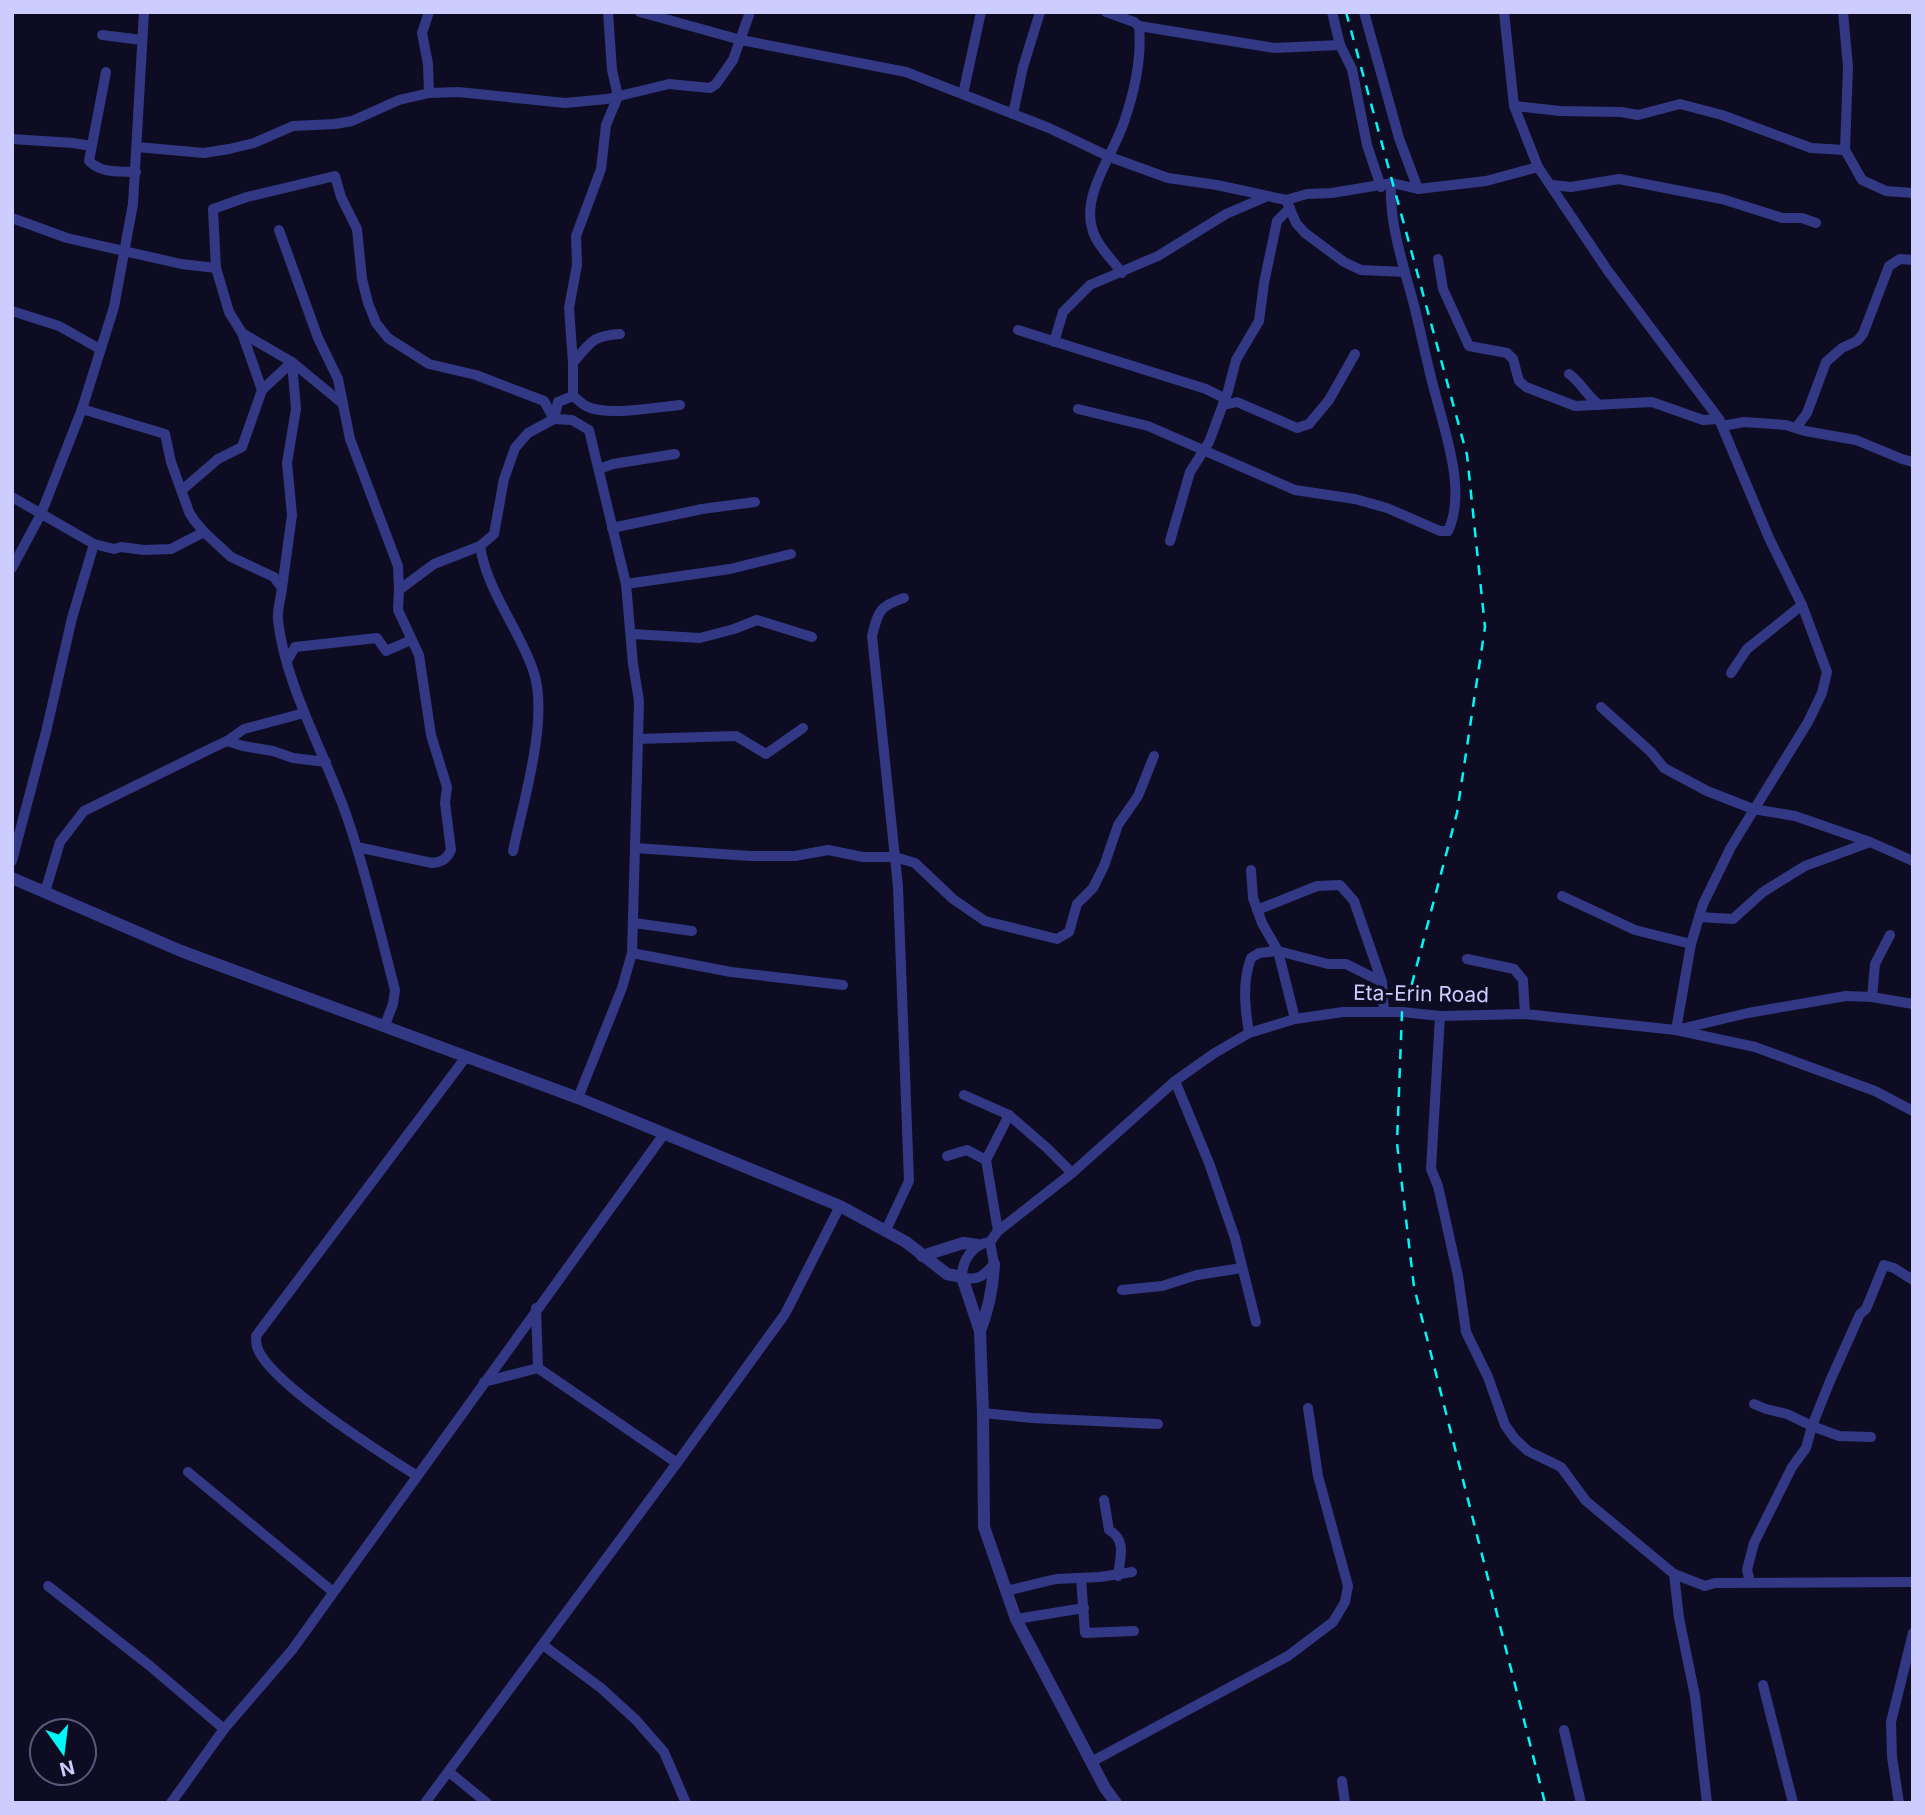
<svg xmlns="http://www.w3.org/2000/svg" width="1925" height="1815" viewBox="0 0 1925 1815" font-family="Inter,sans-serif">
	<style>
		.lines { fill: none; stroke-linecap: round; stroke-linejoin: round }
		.minor { stroke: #333884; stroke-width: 10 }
		.tertiary { stroke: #333884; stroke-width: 12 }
		.rail { stroke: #00f7f7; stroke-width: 2.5; stroke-dasharray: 10 9; stroke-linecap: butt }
		.labels { text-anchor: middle; stroke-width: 7; stroke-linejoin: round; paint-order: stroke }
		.street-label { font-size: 21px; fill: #cdccff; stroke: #0d0c22 }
	</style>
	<rect width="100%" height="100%" fill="#0d0c22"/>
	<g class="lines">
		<g class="minor">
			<path d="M640 12 741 40 906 72 1049 128 1110 157 1168 178 1217 185 1286 200 1307 194 1332 193 1392 183 1418 189 1486 181 1538 167"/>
			<path d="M1106 12 1134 22 1139 26 1274 48 1340 45"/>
			<path d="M1332 12 1340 45 1352 69 1367 145 1381 187"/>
			<path d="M1364 12 1399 138 1418 189"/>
			<path d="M1504 12 1514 106 1538 167 1608 271 1719 419 1769 538 1802 605 1827 672 1822 693 1808 722 1731 847 1703 904 1691 944 1676 1030 1748 1013 1846 996 1872 997 1875 964 1890 935"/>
			<path d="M1843 12 1848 67 1845 150 1862 180 1886 191 1913 193"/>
			<path d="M102 35 142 40"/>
			<path d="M106 72 89 161C102 174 119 171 136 172"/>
			<path d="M429 93 428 64 422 33 429 12"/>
			<path d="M963 94 981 12"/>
			<path d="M1514 106 1560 111 1621 112 1638 115 1680 104 1722 115 1811 148 1845 150"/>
			<path d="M1013 114 1023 67 1040 12"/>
			<path d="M12 139 73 143 91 146"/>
			<path d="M137 147 204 153 229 149 254 143 293 126 335 124 352 121 399 100 429 93 458 92 565 103 607 99 669 84 710 88 716 84 733 60 750 12"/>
			<path d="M1552 185 1571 187 1619 179 1722 199 1782 218H1802L1816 223"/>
			<path d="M1287 202 1296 223 1305 233 1344 262 1361 270 1405 272"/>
			<path d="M12 218 67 238 181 264 216 268"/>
			<path d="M279 230 318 338 338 379 350 439 398 566 399 590"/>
			<path d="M1438 259 1443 289 1469 346 1507 353 1513 359 1519 381 1526 387 1575 406 1652 402 1703 420 1719 419"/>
			<path d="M1122 273C1112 259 1096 245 1092 228 1082 194 1114 153 1124 122 1134 93 1142 57 1139 26"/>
			<path d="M12 311 59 326 100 349"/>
			<path d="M1018 330 1206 389 1226 399"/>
			<path d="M1054 342 1063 312 1090 285 1158 256 1226 214 1268 196"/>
			<path d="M573 363C591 342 591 336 620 334"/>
			<path d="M1569 374C1579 380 1587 396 1599 405"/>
			<path d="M262 390 292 362 296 409 287 463 292 515 282 588"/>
			<path d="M573 396V363L569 308 577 265 576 236 601 169 606 125 618 96 612 70 608 12"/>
			<path d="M343 404 292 362 242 333 229 312 216 268 213 209 247 197 335 176 341 197 357 229 362 279 368 303 376 323 388 338 429 364 476 375 544 401 554 419 572 420 589 430 626 584 633 664 639 701 638 739 632 953 622 988 578 1098"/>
			<path d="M1224 405 1237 402 1297 428 1309 424 1329 400 1355 354"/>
			<path d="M82 409 165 434 171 462 189 512 194 520 204 532 231 557 274 577 282 588C281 598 277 609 278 620 285 686 327 757 348 820 367 876 380 933 395 990L393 1004 385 1025"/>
			<path d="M1078 409 1148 426 1295 490 1355 499 1387 508 1440 531H1448C1466 493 1447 439 1437 400 1428 369 1422 337 1414 305 1404 267 1389 224 1391 184"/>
			<path d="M1722 426 1744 422 1786 425 1805 431 1856 440 1902 459 1913 462"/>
			<path d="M1796 428 1807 413 1826 362 1842 348 1857 341 1863 334 1889 266 1900 259 1913 260"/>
			<path d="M599 469 613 464 675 454"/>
			<path d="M182 490 218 459 242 447 262 390 242 333"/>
			<path d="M12 497 94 544 72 618 46 732 12 861"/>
			<path d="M612 528 702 509 755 502"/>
			<path d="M1170 541 1190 472 1209 442 1228 391 1236 360 1259 321 1264 283 1277 221 1290 208"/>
			<path d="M94 544 114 549 121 547 144 550 171 549 204 532"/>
			<path d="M480 546C487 591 518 627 533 670 550 717 523 802 513 851"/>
			<path d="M12 568 41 514 82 409 114 307 133 204 144 12"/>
			<path d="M626 584 730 569 791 554"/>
			<path d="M632 634 700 638 734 629 757 620 812 637"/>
			<path d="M287 661 295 647 377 638 386 651 411 640"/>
			<path d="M1731 673 1747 649 1802 605"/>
			<path d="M1601 707 1651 752 1664 768 1707 791 1753 809 1795 816 1870 842 1913 861"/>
			<path d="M638 739 736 736 766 754 803 728"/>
			<path d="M227 741 244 729 304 713"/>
			<path d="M357 847 432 863C442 862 447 859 451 850L445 803 447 787 431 735 419 655 398 610 399 590 434 564 480 546 494 534 504 479 515 448 528 433 554 419 558 402 573 396C577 399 582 404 586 406 606 417 658 407 680 405"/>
			<path d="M635 848 750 856H795L828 850 863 857H895L915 863 953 899 985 921 1057 939 1069 932 1077 904 1093 888 1104 866 1118 825 1138 796 1154 756"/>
			<path d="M1251 870 1253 898 1262 923 1278 951 1295 1019"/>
			<path d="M45 892 60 842 84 811 212 748 227 741 243 746 273 751 293 758 326 762"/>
			<path d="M1562 896 1635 930 1691 944"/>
			<path d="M1257 910 1317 886 1340 885 1354 901 1382 982 1384 1012"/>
			<path d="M1699 917 1733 919 1763 892 1805 866 1870 842"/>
			<path d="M634 923 692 931"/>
			<path d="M632 953 731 972 843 985"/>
			<path d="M1467 959 1514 969 1523 980 1525 1014"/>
			<path d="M1872 997 1913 1004"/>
			<path d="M1440 1016 1431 1169 1438 1186 1458 1276 1466 1332 1488 1377 1505 1425 1515 1439 1528 1451 1561 1467 1586 1501 1674 1574 1705 1586 1715 1583 1913 1582"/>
			<path d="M1249 1033C1245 1008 1242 982 1251 958L1259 953 1278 951 1328 964H1346L1382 982"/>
			<path d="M1175 1081 1209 1163 1235 1238 1256 1322"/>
			<path d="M964 1095 1009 1115 1047 1148 1072 1173"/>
			<path d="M947 1156 967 1150 986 1160"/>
			<path d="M886 1230 909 1181 898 887 872 636C878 612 879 606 904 598"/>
			<path d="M998 1231 986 1160 1009 1115"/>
			<path d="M990 1242 998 1231 1072 1173 1175 1081 1213 1054 1249 1033 1295 1019 1343 1012H1402L1440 1016 1525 1014 1676 1030 1755 1047 1875 1091 1913 1111"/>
			<path d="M990 1242 994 1264C985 1275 977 1282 962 1277 962 1260 973 1244 990 1242Z"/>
			<path d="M1122 1290 1162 1286 1197 1275 1242 1268"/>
			<path d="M536 1308 538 1368"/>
			<path d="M484 1382 538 1368 677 1463"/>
			<path d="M1754 1404 1766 1409 1787 1414 1812 1426 1839 1436 1871 1437"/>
			<path d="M983 1413 1032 1418 1158 1424"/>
			<path d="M188 1472 332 1591"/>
			<path d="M417 1476C383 1454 268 1382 257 1347 256 1343 256 1340 256 1336L466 1057"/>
			<path d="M1104 1500 1109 1530C1127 1540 1120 1558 1118 1576"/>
			<path d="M1674 1574 1679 1618 1695 1696 1707 1803"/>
			<path d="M1081 1578 1085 1633 1134 1631"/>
			<path d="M1750 1582 1747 1570 1754 1543 1792 1467 1806 1448 1812 1426 1830 1381 1860 1314 1866 1309 1884 1265 1894 1268 1913 1280"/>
			<path d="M48 1586 150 1666 224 1729"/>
			<path d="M1006 1591 1056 1579 1100 1577 1132 1572"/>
			<path d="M1016 1619 1084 1608"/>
			<path d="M543 1645 601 1688 636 1720 664 1752 686 1803"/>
			<path d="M1763 1685 1793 1803"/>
			<path d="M1564 1730 1581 1803"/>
			<path d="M1093 1761 1288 1656 1333 1622 1345 1602 1348 1586 1318 1476 1308 1408"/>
			<path d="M449 1772 487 1803"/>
			<path d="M1342 1781 1345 1803"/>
			<path d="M171 1803 224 1729 292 1650 664 1134"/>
			<path d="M425 1803 677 1463 785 1314 840 1206"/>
			<path d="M1899 1803 1892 1757 1891 1722 1913 1633"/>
		</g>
		<g class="tertiary">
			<path d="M12 878 181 951 578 1098 840 1206 906 1242 947 1274 962 1277 980 1331 983 1413 984 1527 1016 1619 1105 1788 1116 1803"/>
			<path d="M922 1256 963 1243 978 1245"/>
			<path d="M980 1331C989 1308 993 1289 994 1264"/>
		</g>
		<path class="rail" d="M1346 12 1467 455 1485 627 1457 813 1409 995 1402 1012 1397 1143 1414 1287 1545 1803"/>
	</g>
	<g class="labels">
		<g class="street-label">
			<text transform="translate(1421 994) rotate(1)" y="7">Eta-Erin Road</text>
		</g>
	</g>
	<rect width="1925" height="1815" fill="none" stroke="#cdccff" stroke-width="28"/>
	<g transform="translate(63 1752) rotate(166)"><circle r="33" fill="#0d0c22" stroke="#5a597a" stroke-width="2"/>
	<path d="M0-5L12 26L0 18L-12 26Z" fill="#00f7f7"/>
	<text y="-10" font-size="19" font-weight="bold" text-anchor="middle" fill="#cdccff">N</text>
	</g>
</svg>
